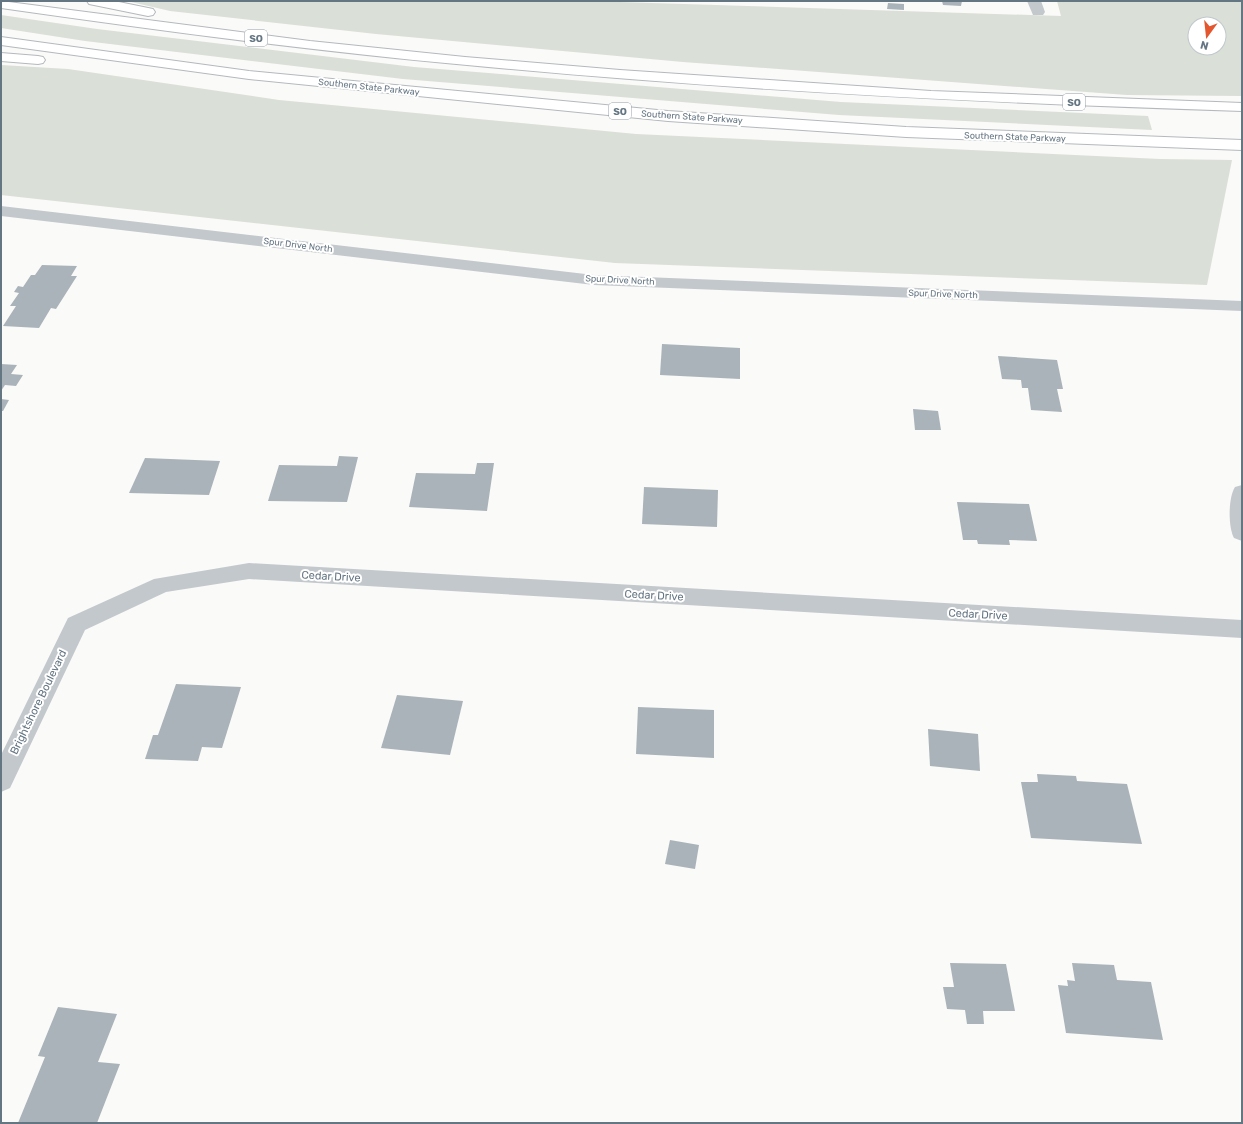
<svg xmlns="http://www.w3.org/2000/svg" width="1243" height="1124" viewBox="0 0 1243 1124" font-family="Rubik,sans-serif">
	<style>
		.green { fill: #dadfd7; fill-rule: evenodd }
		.building { fill: #aab3b9 }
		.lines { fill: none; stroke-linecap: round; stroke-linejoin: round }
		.highway-casing { stroke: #b4b9bd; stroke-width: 2 }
		.minor { fill: #c3c8cc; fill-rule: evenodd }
		.highway { fill: #fff; fill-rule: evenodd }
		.labels { text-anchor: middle; stroke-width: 4; stroke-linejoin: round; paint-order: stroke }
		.far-street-label { font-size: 9px; fill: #657683; stroke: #fff }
		.shield { fill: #fff; stroke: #939fa8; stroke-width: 1 }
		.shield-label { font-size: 10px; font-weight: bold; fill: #657683 }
		.street-label { font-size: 11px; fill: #657683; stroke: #fff }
	</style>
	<rect width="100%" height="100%" fill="#fafaf8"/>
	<g class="green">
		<path d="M127 1H587L1061 16 1057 1H1242V83L1241 96 1127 95 683 62 376 34 170 11ZM1195 24H1219V48H1195Z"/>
		<path d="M1 15 97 29 414 67 841 102 1148 116 1152 130 839 115 403 79 85 41 1 28Z"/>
		<path d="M1 65 68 69 279 100 636 134 1160 159 1232 160 1207 285 615 263 1 195Z"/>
	</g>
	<g class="building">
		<path d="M942 1H962L961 6 943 5Z"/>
		<path d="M888 3 904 4V10L887 9Z"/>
		<path d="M42 265 77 266 71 276H77L56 309 51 308 39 328 3 326 16 306H10L19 293 14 292 18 286 23 287 31 275H35Z"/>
		<path d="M662 344 740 348V379L660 375Z"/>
		<path d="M998 356 1057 360 1063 389H1057L1062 412 1031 410 1028 388H1022L1021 380 1002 379Z"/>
		<path d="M1 364 17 365 11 374 23 375 16 386 5 385 1 391Z"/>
		<path d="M1 399 9 400 3 411H1Z"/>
		<path d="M913 409 938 411 941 430H915Z"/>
		<path d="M339 456 358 457 347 502 268 501 279 465 337 466Z"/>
		<path d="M145 458 220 461 209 495 129 493Z"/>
		<path d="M477 463H494L487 511 409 507 416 473 475 474Z"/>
		<path d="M644 487 718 490 717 527 642 524Z"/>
		<path d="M957 502 1029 504 1037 541 1009 540 1010 545 978 544 977 540H963Z"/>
		<path d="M176 684 241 687 222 748 202 747 198 761 145 759 153 735H158Z"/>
		<path d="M397 695 463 701 450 755 381 748Z"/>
		<path d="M638 707 714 710V758L636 754Z"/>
		<path d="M928 729 978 734 980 771 930 766Z"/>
		<path d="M1037 774 1076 776 1077 781 1127 784 1142 844 1031 838 1021 782H1038Z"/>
		<path d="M670 840 699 845 695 869 665 864Z"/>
		<path d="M950 963 1006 964 1015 1011H983L984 1024H967L965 1010 947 1009 943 987H954Z"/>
		<path d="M1072 963 1114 965 1117 980 1151 982 1163 1040 1066 1033 1058 985 1068 986 1067 980 1075 981Z"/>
		<path d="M58 1007 117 1014 98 1062 120 1064 97 1123H18L45 1057 38 1056Z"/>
	</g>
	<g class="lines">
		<g class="highway-casing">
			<g id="highway">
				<path d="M1 1 310 41 465 57 620 70 931 91 1242 103V111C983 103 725 90 467 65 311 51 156 30 1 8Z"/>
				<path d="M87 1H114L153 9 155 12 153 15 148 16 94 5 89 4Z"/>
				<path d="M1 37 249 71 668 111 906 127 1242 140V150L906 137 668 121 249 79 1 45Z"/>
				<path d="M1 53 38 56 43 57 45 60 43 63 38 64 1 61Z"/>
			</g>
		</g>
		<g class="minor">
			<path d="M1027 1H1041L1045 12 1043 15H1033Z"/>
			<path d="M1 206 594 275 1242 301V311L594 285 1 216Z"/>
			<path d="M1242 485V541L1234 538C1228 527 1228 498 1235 487Z"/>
			<path d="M249 563 1242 620V638L249 579 166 592 85 630 10 788 1 792V755L68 618 154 579Z"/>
		</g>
		<use href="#highway" class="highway"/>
	</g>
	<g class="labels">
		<g class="far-street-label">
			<text transform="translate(369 87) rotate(6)" y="3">Southern State Parkway</text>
			<text transform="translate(692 117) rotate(4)" y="3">Southern State Parkway</text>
			<text transform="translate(1015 137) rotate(2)" y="3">Southern State Parkway</text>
			<text transform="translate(298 245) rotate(7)" y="3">Spur Drive North</text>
			<text transform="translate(620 280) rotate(3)" y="3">Spur Drive North</text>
			<text transform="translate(943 294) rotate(2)" y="3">Spur Drive North</text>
		</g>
		<g class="shield">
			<rect x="245" y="30" width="22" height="16" rx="3"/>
			<rect x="1063" y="94" width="22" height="16" rx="3"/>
			<rect x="609" y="103" width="22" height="16" rx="3"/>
		</g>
		<g class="shield-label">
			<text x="256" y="42">SO</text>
			<text x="1074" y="106">SO</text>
			<text x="620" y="115">SO</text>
		</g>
		<g class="street-label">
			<text transform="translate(331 576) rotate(3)" y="4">Cedar Drive</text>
			<text transform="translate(654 595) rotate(3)" y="4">Cedar Drive</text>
			<text transform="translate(978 614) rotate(3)" y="4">Cedar Drive</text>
			<text transform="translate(38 702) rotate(-64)" y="4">Brightshore Boulevard</text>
		</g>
	</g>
	<rect width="1243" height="1124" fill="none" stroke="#657683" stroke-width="4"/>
	<g transform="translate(1207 36) rotate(195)"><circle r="19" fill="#ffffff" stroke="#c1c8cd"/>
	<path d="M0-3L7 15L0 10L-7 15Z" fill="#e4572e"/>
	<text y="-6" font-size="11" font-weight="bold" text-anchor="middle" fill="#657683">N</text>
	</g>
</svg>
